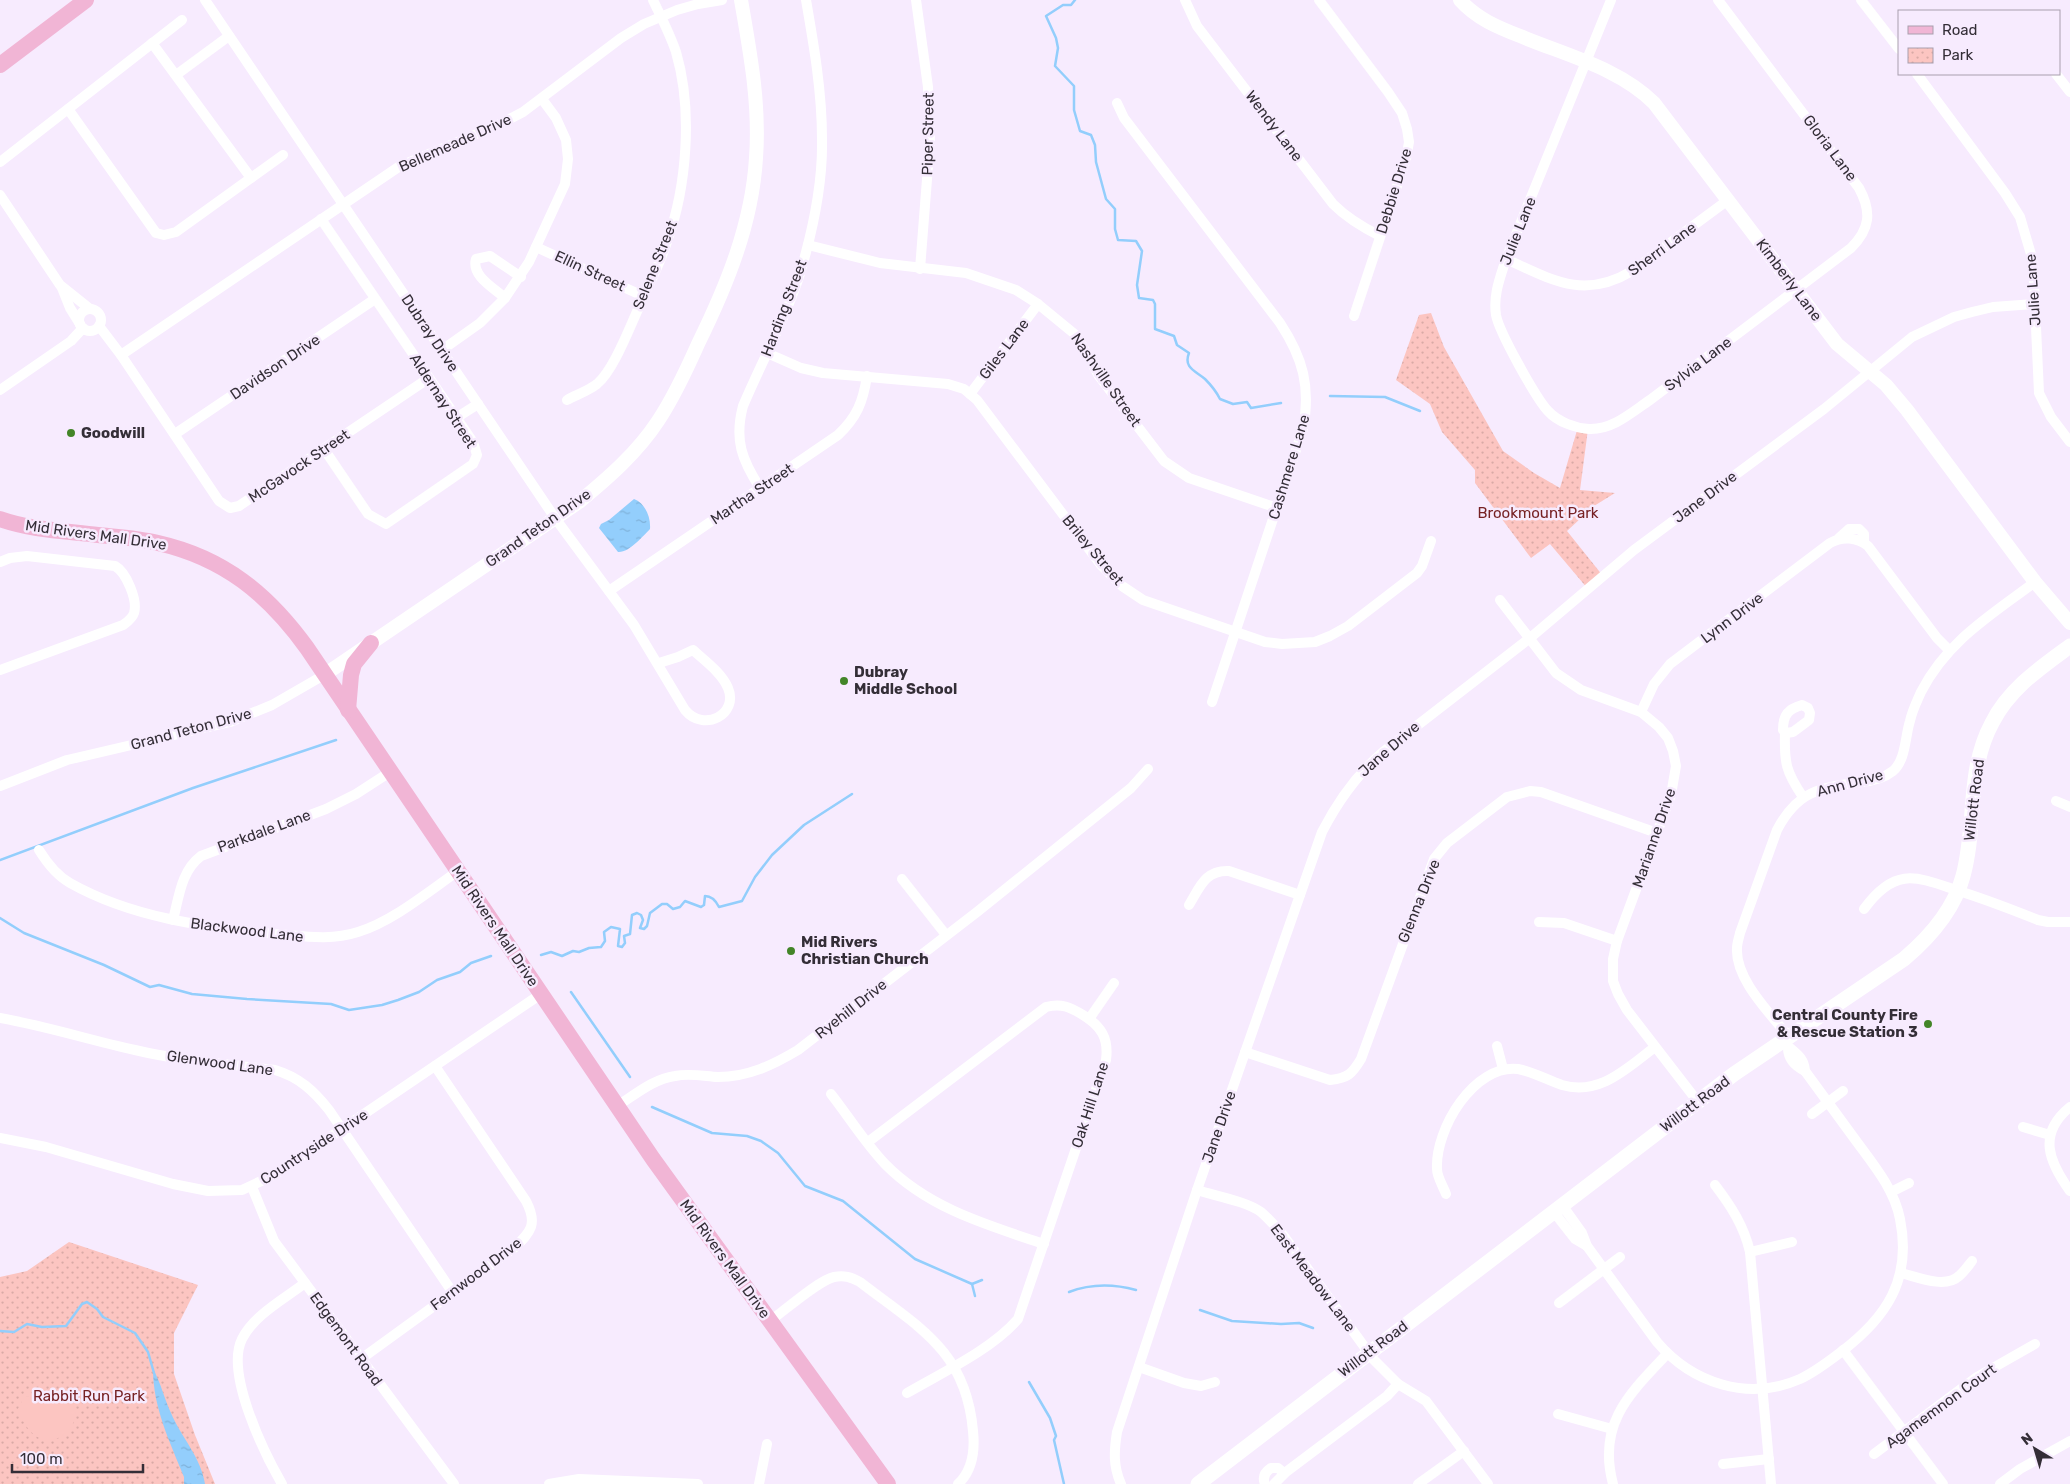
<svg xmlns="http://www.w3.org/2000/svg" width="2070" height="1484" viewBox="0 0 2070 1484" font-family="Rubik,sans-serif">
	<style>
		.park { fill: url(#park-dots) }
		.pitch { fill: #fcc5c1 }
		.water { fill: url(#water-ripples) }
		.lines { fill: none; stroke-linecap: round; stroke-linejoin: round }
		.stream { stroke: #93cefc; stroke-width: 2.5 }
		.minor { stroke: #fff; stroke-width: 10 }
		.tertiary { stroke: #fff; stroke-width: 14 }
		.secondary { stroke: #fff; stroke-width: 15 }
		.primary { stroke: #f1b5d5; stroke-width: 16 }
		.poi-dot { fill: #438528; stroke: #f7ebfe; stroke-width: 2 }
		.labels { text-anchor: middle; stroke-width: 5; stroke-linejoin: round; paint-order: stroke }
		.street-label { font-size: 15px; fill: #342e37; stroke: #f7ebfe }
		.poi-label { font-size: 15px; font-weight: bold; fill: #342e37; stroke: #f7ebfe; text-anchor: start }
		.park-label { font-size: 15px; fill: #772225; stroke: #f7ebfe }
	</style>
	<defs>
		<pattern id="park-dots" width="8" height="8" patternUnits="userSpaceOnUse" patternTransform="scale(1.25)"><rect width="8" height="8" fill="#fcc5c1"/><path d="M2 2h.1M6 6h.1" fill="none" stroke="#d9aaa6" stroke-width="1.8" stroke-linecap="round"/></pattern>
		<pattern id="water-ripples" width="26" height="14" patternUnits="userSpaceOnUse" patternTransform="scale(1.25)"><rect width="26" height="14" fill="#93cefc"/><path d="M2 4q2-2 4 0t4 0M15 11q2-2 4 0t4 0" fill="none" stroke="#7fb1d9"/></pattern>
	</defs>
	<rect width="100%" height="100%" fill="#f7ebfe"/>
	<g class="park">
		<path d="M1431 313 1444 347 1503 451 1534 473 1560 488 1578 427 1588 429 1580 490 1615 493 1594 506 1567 531 1603 576 1588 589 1550 544 1531 558 1475 483V470L1442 432 1430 404 1396 380 1419 315Z"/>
		<path d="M69 1242 198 1285 174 1333V1374L195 1435 215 1484H0V1277L27 1271Z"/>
	</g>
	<path class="pitch" d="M50 1389C113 1401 44 1484 18 1409L22 1401 21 1399 28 1396 30 1398Z"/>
	<g class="water">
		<path d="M634 499C645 503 651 517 650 529 643 536 629 553 618 552L599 528 601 524 609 520Z"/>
		<path d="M153 1369C161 1383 164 1398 171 1413 181 1437 201 1457 205 1484H184V1477C170 1442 153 1408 153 1369Z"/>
	</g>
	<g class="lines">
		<g class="stream">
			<path d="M1075 0 1071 5H1063L1046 16 1056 38 1058 48 1055 66 1074 86V110L1080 131 1091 135 1095 145 1096 162 1106 199 1115 209V229L1118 240 1136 241 1142 251 1137 285 1139 298 1153 300 1155 304V329L1174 336 1177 345 1189 353C1183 368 1196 371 1205 379 1211 385 1216 391 1220 399L1233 404 1247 402 1251 408 1281 403"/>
			<path d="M1330 396 1385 397 1420 411"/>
			<path d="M0 860 193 788 336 740"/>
			<path d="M0 918 24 933 104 965 150 987 159 985 192 994 247 999 331 1004 349 1010 382 1005 398 1000 419 992 437 980 460 972 471 963 491 956"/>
			<path d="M541 955 551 952 562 956 573 951 579 952 589 948 601 947 605 941 604 932 611 927 620 929 618 946 622 947 625 943 624 936 630 934 632 915 637 913 641 915 643 920 640 928 644 929 647 926 650 913 662 904H667L673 909 680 907 685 901 701 907 704 905 705 896C712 896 716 901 719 907L742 901 755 877 772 855 804 825 852 794"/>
			<path d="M571 992 630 1077"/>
			<path d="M652 1107 712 1133 747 1136 761 1141 778 1153 805 1186 843 1201 915 1259 972 1284 982 1280"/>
			<path d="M972 1284 975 1296"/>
			<path d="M1069 1292C1090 1284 1114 1284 1136 1290"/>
			<path d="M1200 1310 1232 1321 1281 1324 1299 1323 1313 1328"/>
			<path d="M0 1331 14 1332 27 1324 42 1327 66 1326 82 1304 87 1302 97 1309 103 1317 135 1333 148 1352 154 1373"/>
			<path d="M1029 1382 1050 1418 1056 1436 1054 1440 1064 1484"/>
		</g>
		<g class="minor">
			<path d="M205 0 555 518 634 625 685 710C704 733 739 714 728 688 722 673 704 660 693 650L678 657 659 663"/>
			<path d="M916 0 928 87 930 141 920 269"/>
			<path d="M1185 0 1197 26 1333 204C1347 218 1362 227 1380 236"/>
			<path d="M1319 0 1388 92 1402 113 1407 129 1409 142 1406 159 1354 316"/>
			<path d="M1611 0 1506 259C1500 278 1493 295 1496 315 1499 332 1536 398 1548 411 1558 422 1575 428 1589 429 1613 430 1632 412 1650 400L1851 248C1870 229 1872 212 1859 188L1718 0"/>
			<path d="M1861 0 1899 49"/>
			<path d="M152 43 251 178"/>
			<path d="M1917 74 2005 193 2020 217 2033 261 2039 393 2051 417 2070 442"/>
			<path d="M2056 74 2070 92"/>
			<path d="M176 75 229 36"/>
			<path d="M1117 103 1124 118 1280 323C1303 358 1311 387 1303 429L1212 702"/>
			<path d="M68 109 156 233 164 235 176 232 283 155"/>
			<path d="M0 162 182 20"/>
			<path d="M0 195 60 285 90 309"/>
			<path d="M321 219 473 442 477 455 473 464 386 524 368 514 324 449"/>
			<path d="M808 245 880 263 966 273 1016 290 1038 304 1077 336 1099 376 1164 461 1189 478 1277 508"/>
			<path d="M536 247 643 296"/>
			<path d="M1506 259C1552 280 1584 300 1632 271L1728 200"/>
			<path d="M62 288 70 308 80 324"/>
			<path d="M505 298C494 288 471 276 476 259L490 256 521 277"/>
			<circle cx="90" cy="320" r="11"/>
			<path d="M99 326 121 355 219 501 230 508 239 506 429 378"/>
			<path d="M442 350 480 323 505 298 529 262 565 184 568 159 566 140 556 118 542 99"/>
			<path d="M767 353 801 368 823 373 948 384 964 389 977 400 1101 565 1122 586 1143 600 1265 642 1282 644 1315 642 1330 636 1348 626 1417 573 1422 566 1431 541"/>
			<path d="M121 355 400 166 498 125 523 112 621 38 644 24 677 10 698 4 722 0"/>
			<path d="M0 390 71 341 83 328"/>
			<path d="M970 394 1038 304"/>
			<path d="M567 400C576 395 588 391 597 384 614 370 630 326 640 305 649 284 660 264 667 242 687 186 693 110 676 52 670 34 661 17 653 0"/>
			<path d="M456 418 478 404"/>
			<path d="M175 434 375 299"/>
			<path d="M760 488C742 460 734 440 743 406 761 363 784 322 799 277 812 234 823 185 822 139 822 92 814 46 806 0"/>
			<path d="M1839 538 1849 529H1859L1864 534V543"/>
			<path d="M0 562 10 558 27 556 115 566C126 572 138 600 134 613 132 619 127 622 123 625L0 670"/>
			<path d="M609 591 838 435C857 417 863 402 867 376"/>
			<path d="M1500 600 1556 673 1581 690 1641 712 1659 727 1668 738 1673 751 1676 766 1671 795 1617 941 1613 959V981L1618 994 1627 1010 1698 1102"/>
			<path d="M1802 705 1808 708 1810 713 1809 720 1793 732 1786 733 1783 730C1783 715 1788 709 1802 705Z"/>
			<path d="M1641 712 1654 684 1670 664 1830 543C1842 536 1857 537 1868 546L1937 638 1949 650"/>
			<path d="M1785 732C1784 763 1786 772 1803 797"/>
			<path d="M0 786 67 760 230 722 272 705 324 675"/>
			<path d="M2056 801 2070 807"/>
			<path d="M39 850C47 863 56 875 70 883 132 918 205 927 275 934 303 936 330 941 358 932 393 921 428 892 458 871"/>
			<path d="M902 879 946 935"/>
			<path d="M1189 905C1200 887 1205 870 1229 871L1300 895"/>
			<path d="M1864 909C1896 865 1917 877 1962 892 1987 900 2013 910 2038 920L2048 922H2070"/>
			<path d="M173 920C179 897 181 871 201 856L326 809 356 794 390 772"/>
			<path d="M1539 922 1564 923 1617 941"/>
			<path d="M0 1018C46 1026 89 1040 135 1050 181 1061 229 1064 275 1070 299 1077 314 1091 329 1110L453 1293"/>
			<path d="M1089 1019 1114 983"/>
			<path d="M1788 1036C1770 1013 1735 979 1737 948 1737 943 1739 938 1740 933L1777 830C1798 790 1820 788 1861 782 1873 781 1884 778 1893 771 1906 760 1905 736 1910 721 1912 711 1917 701 1921 692 1947 641 1991 615 2035 582"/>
			<path d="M1497 1046 1503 1069"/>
			<path d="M1788 1048C1788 1059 1795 1066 1805 1071"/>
			<path d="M1245 1052 1330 1080C1348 1078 1352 1074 1361 1059L1434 859 1447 843 1507 797 1530 791 1541 792 1657 833"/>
			<path d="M831 1094C849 1117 865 1143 885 1164 928 1208 987 1225 1044 1244"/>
			<path d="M617 1106C635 1095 653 1079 675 1076 689 1073 703 1076 718 1077 748 1077 773 1065 798 1050L977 912 1131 788 1148 769"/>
			<path d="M2070 1107C2037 1134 2049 1162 2070 1191"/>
			<path d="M1812 1114 1843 1091"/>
			<path d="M2023 1127 2050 1135"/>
			<path d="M0 1138 46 1147 173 1184 208 1191 242 1190 274 1175 541 994"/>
			<path d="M868 1142 1046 1007C1061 1003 1070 1007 1083 1015 1101 1026 1109 1038 1106 1060L1018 1319C991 1350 943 1372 907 1393"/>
			<path d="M1715 1185C1731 1206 1744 1226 1750 1252L1771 1484"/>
			<path d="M252 1187 274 1241 454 1484"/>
			<path d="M1197 1190C1215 1196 1246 1201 1261 1212 1269 1219 1276 1227 1283 1235L1374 1360 1398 1384 1426 1401 1488 1484"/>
			<path d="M1891 1192 1909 1183"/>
			<path d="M1446 1194C1443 1186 1437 1177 1437 1169 1435 1129 1474 1064 1518 1069 1534 1072 1547 1080 1562 1085 1600 1096 1627 1068 1655 1047"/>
			<path d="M1562 1205 1582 1233 1587 1246 1657 1342C1692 1383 1748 1402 1800 1379 1815 1372 1828 1362 1841 1352 1887 1317 1912 1279 1900 1219 1894 1188 1872 1163 1854 1138 1837 1115 1821 1093 1805 1071 1804 1054 1790 1051 1782 1040"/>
			<path d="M1553 1211 1575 1239 1587 1246"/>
			<path d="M1750 1252 1792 1242"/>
			<path d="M1901 1273C1917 1277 1945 1289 1959 1276 1964 1272 1968 1266 1972 1261"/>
			<path d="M1559 1303 1620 1257"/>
			<path d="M770 1321C784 1311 819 1280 834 1277 844 1275 851 1277 860 1282 918 1327 966 1350 973 1431 975 1450 973 1470 958 1484"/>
			<path d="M1843 1350 1943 1484"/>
			<path d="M361 1359 514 1248C531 1232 538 1224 526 1201L435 1066"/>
			<path d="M1139 1367 1184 1383 1201 1386 1215 1382"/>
			<path d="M1558 1414 1612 1429"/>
			<path d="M1874 1454 1977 1377 2035 1344"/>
			<path d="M1723 1464 1769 1459"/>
			<path d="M282 1484C264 1453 225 1373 242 1339 254 1315 284 1299 305 1283"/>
			<path d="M549 1484 579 1479 698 1484"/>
			<path d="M759 1484 767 1444"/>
			<path d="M1121 1484C1113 1466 1114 1451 1117 1432L1197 1190 1322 832C1338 801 1356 775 1383 752L1530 638 1634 550 1824 409 1912 337 1954 317 1972 312 1993 307 2035 304"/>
			<path d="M1265 1484C1262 1477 1265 1472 1271 1468H1278L1284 1473"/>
			<path d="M1274 1484 1286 1472 1387 1396 1398 1384"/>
			<path d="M1418 1484 1464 1451"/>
			<path d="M1613 1484C1597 1424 1629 1394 1667 1354"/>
			<path d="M2000 1484 2020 1469 2070 1441"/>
		</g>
		<g class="tertiary">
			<path d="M1460 0C1478 20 1500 28 1525 38 1569 56 1620 69 1654 103L1837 344 1886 385 1907 410 2035 582 2070 623"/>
			<path d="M324 675 579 502C608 478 637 453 658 421 674 397 686 371 698 344 727 285 752 224 756 158 760 104 750 52 741 0"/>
		</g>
		<path class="secondary" d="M1198 1484 1734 1074 1904 959C1930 937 1954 910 1963 876 1977 825 1966 771 1992 723 2009 689 2040 668 2070 646"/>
		<g class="primary">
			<path d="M0 65 86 0"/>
			<path d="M0 519C31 530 65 531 98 535 118 537 138 538 158 543 224 558 268 594 307 648L653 1159 888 1484"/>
			<path d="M348 710 351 675 354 664 371 643"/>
		</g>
	</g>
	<g class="poi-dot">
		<circle cx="71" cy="433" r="5"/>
		<circle cx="844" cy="681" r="5"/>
		<circle cx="791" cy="951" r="5"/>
		<circle cx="1928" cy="1024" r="5"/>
	</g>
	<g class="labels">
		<g class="street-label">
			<text transform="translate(1274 126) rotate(53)" y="5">Wendy Lane</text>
			<text transform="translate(928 134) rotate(-89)" y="5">Piper Street</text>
			<text transform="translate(455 143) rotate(-24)" y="5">Bellemeade Drive</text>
			<text transform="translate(1830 148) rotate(53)" y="5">Gloria Lane</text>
			<text transform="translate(1394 191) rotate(-73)" y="5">Debbie Drive</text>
			<text transform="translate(1518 231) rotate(-68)" y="5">Julie Lane</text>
			<text transform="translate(1662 249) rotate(-36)" y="5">Sherri Lane</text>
			<text transform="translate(655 265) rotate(-68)" y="5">Selene Street</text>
			<text transform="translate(590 271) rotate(25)" y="5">Ellin Street</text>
			<text transform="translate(1789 280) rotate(53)" y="5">Kimberly Lane</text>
			<text transform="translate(2033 290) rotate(-94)" y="5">Julie Lane</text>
			<text transform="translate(784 308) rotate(-69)" y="5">Harding Street</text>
			<text transform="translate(430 333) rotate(56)" y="5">Dubray Drive</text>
			<text transform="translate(1004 349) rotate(-53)" y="5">Giles Lane</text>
			<text transform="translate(1698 364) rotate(-37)" y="5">Sylvia Lane</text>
			<text transform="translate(275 367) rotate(-34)" y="5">Davidson Drive</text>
			<text transform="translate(1106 380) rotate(55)" y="5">Nashville Street</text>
			<text transform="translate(443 401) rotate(57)" y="5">Aldernay Street</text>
			<text transform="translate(299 466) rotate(-34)" y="5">McGavock Street</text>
			<text transform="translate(1289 467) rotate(-73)" y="5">Cashmere Lane</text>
			<text transform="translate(752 494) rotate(-34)" y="5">Martha Street</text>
			<text transform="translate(1705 497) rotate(-37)" y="5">Jane Drive</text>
			<text transform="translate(538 528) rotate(-35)" y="5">Grand Teton Drive</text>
			<text transform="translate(96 535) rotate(8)" y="5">Mid Rivers Mall Drive</text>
			<text transform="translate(1093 550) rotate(50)" y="5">Briley Street</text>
			<text transform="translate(1732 618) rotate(-37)" y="5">Lynn Drive</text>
			<text transform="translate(191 729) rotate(-15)" y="5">Grand Teton Drive</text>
			<text transform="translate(1389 749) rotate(-41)" y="5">Jane Drive</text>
			<text transform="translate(1850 783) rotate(-15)" y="5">Ann Drive</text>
			<text transform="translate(1974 800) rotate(-83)" y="5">Willott Road</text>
			<text transform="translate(264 831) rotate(-20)" y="5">Parkdale Lane</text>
			<text transform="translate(1654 838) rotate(-71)" y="5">Marianne Drive</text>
			<text transform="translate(1419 901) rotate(-68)" y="5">Glenna Drive</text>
			<text transform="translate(495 926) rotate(56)" y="5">Mid Rivers Mall Drive</text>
			<text transform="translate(247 930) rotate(7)" y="5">Blackwood Lane</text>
			<text transform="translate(851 1009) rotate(-38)" y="5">Ryehill Drive</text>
			<text transform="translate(220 1063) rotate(8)" y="5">Glenwood Lane</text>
			<text transform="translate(1695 1104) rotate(-37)" y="5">Willott Road</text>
			<text transform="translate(1090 1105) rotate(-72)" y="5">Oak Hill Lane</text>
			<text transform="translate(1219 1127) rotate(-71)" y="5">Jane Drive</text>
			<text transform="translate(314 1147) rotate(-33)" y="5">Countryside Drive</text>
			<text transform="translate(725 1259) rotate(54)" y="5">Mid Rivers Mall Drive</text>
			<text transform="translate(476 1274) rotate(-37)" y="5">Fernwood Drive</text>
			<text transform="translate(1313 1278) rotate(53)" y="5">East Meadow Lane</text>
			<text transform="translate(346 1339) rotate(54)" y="5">Edgemont Road</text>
			<text transform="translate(1373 1349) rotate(-37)" y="5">Willott Road</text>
			<text transform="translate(1941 1406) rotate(-36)" y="5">Agamemnon Court</text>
		</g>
		<g class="poi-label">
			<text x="81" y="438">Goodwill</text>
			<text x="854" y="677">Dubray<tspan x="854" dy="17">Middle School</tspan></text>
			<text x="801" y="947">Mid Rivers<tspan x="801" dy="17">Christian Church</tspan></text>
			<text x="1918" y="1020" text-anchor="end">Central County Fire<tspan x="1918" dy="17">&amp; Rescue Station 3</tspan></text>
		</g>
		<g class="park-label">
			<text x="1538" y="518">Brookmount Park</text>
			<text x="89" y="1401">Rabbit Run Park</text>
		</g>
	</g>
	<rect x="1898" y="10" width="162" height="65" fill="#f7ebfe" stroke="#a99fae"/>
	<rect x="1908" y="26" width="25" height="8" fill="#f1b5d5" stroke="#a99fae"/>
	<text x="1942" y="35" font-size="15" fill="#342e37">Road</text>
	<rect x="1908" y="48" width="25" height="15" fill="url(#park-dots)" stroke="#a99fae"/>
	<text x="1942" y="60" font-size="15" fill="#342e37">Park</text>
	<g transform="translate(2035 1449) rotate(322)" stroke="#f7ebfe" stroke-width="4" paint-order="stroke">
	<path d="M0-4L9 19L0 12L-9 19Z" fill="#342e37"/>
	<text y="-8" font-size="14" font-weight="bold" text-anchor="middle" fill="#342e37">N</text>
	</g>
	<path d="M12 1464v8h131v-8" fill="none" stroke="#342e37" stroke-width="2.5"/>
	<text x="20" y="1464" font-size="15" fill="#342e37" stroke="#f7ebfe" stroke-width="4" paint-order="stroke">100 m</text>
</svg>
